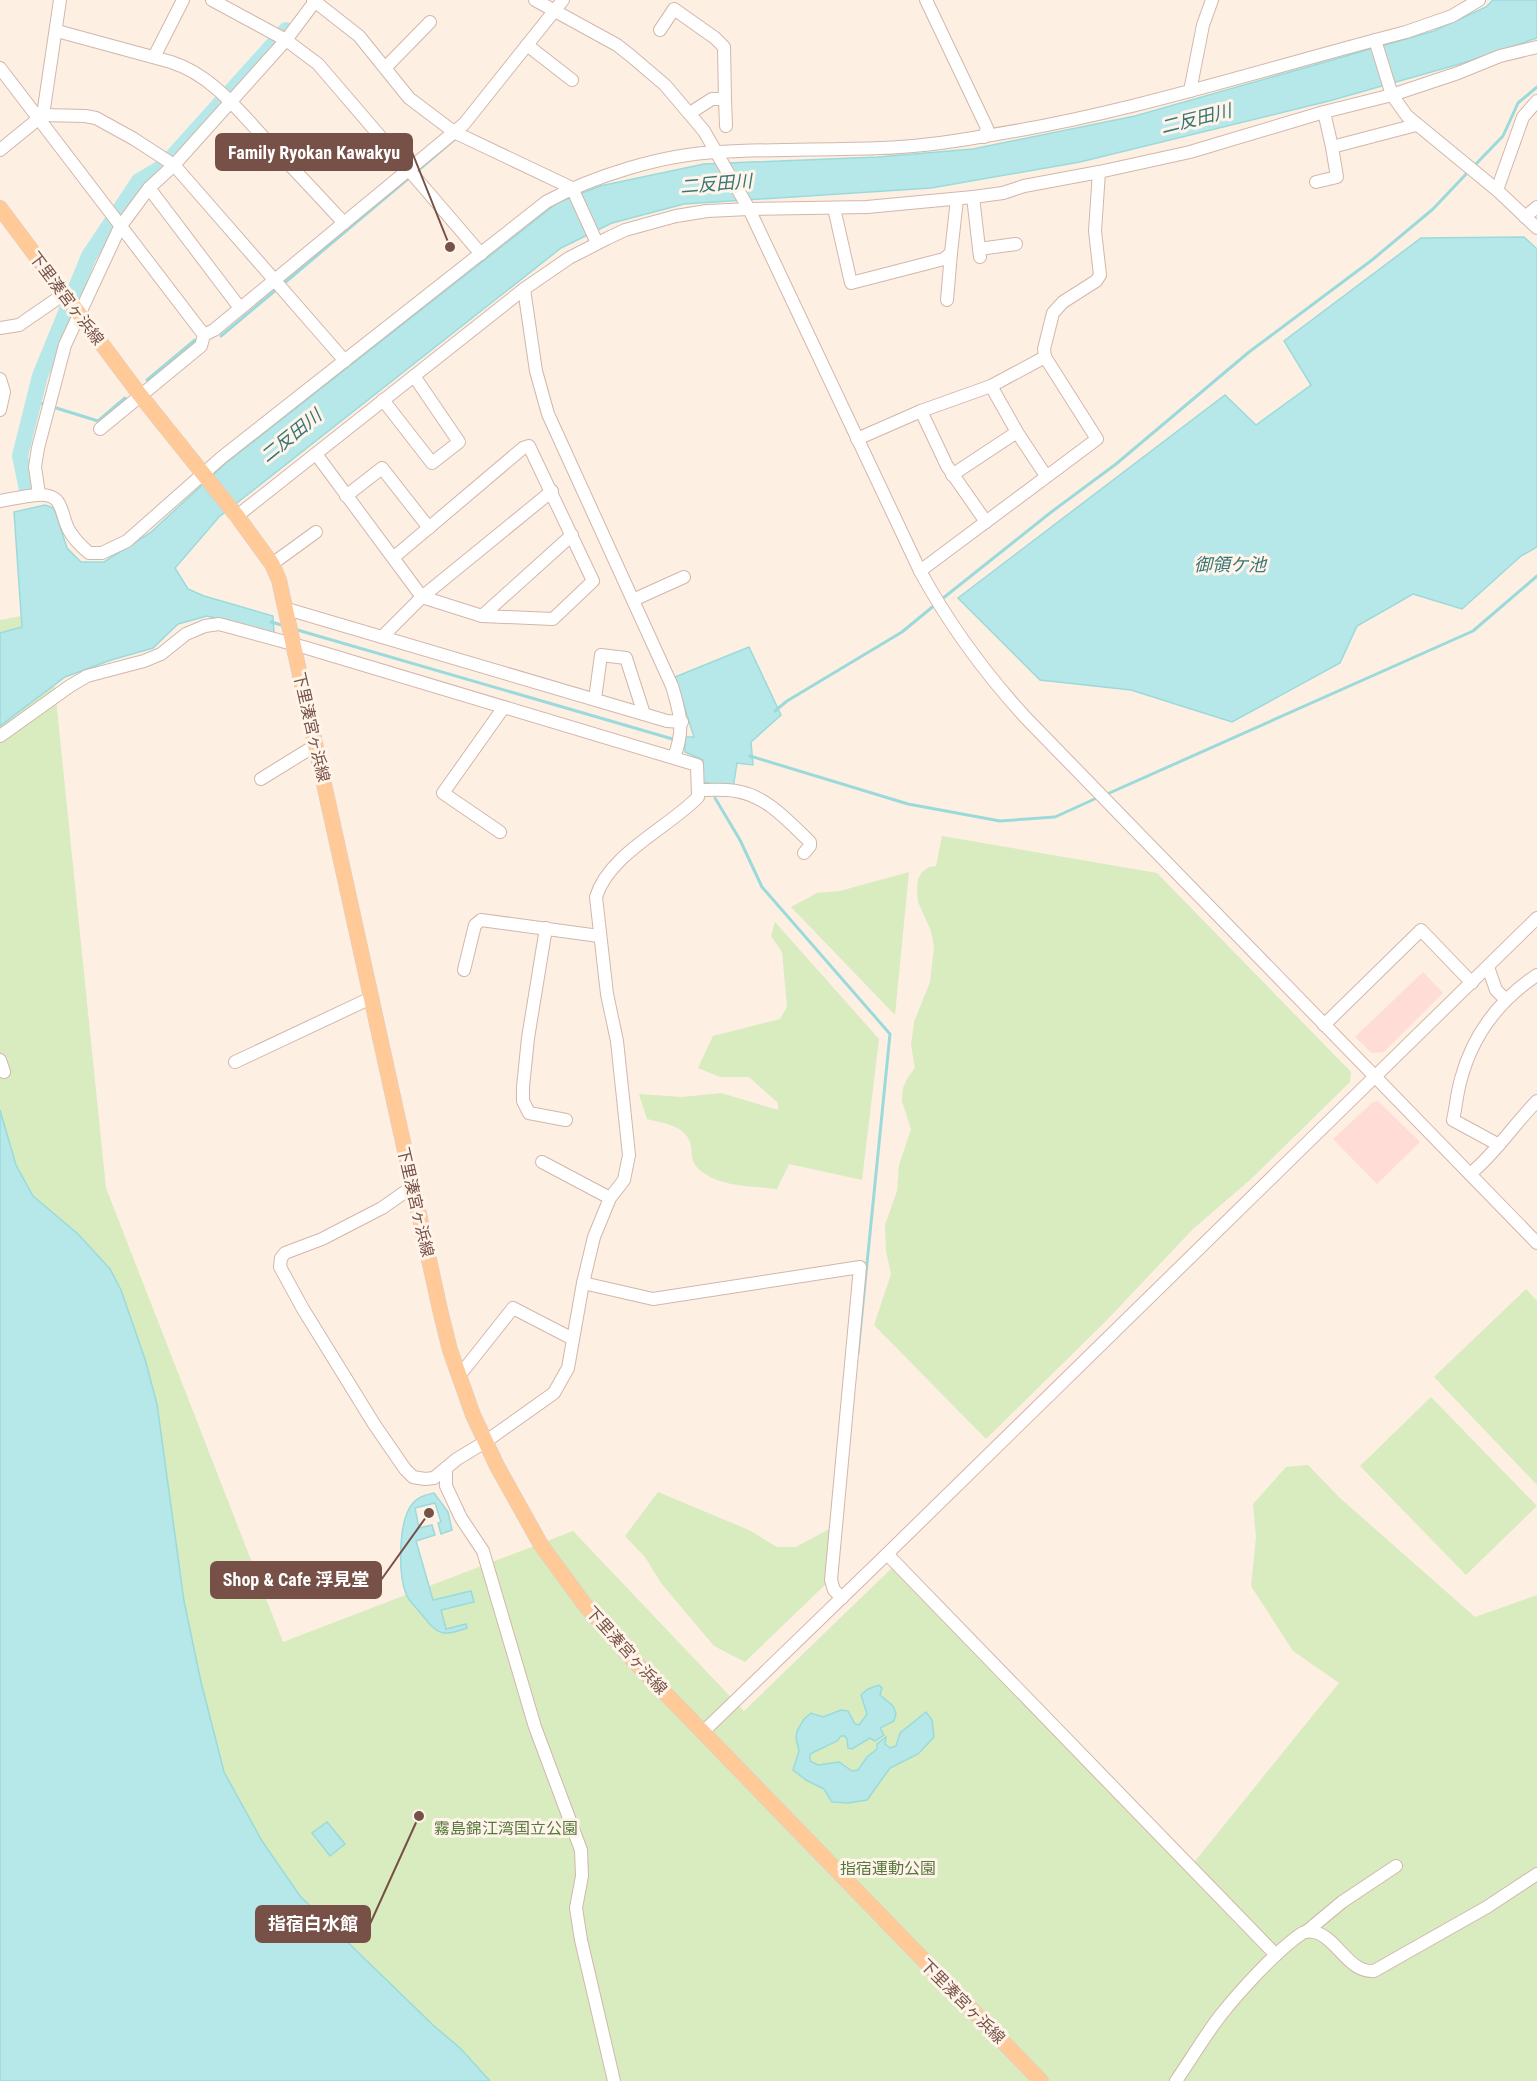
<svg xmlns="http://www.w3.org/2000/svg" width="1537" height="2081" viewBox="0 0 1537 2081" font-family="'Roboto Condensed','Noto Sans JP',sans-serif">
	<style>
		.commercial { fill: #ffdcd6 }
		.green { fill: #d8ecc0 }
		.water { fill: #b6e8e9; stroke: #9bdadb; stroke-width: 1.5 }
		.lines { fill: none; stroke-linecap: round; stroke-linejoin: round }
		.stream { stroke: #9bdadb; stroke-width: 3 }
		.river { stroke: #b6e8e9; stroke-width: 16 }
		.minor-casing { stroke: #d2b7ab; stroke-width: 14 }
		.major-casing { stroke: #d9cecb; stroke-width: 16 }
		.minor { stroke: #fff; stroke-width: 12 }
		.major { stroke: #ffca98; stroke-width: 15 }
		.labels { text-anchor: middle; stroke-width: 6; stroke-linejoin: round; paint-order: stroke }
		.street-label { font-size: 16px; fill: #775147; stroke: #fff4ea }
		.park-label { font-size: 16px; fill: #56783c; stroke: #fff4ea }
		.water-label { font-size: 18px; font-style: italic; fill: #377576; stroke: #fff4ea }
		.leader { fill: none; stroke: #775147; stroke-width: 2 }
		.callout-dot { fill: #775147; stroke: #fff4ea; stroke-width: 2 }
		.callout { fill: #775147; stroke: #775147; stroke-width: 2 }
		.callout-label { font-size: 18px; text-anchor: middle; font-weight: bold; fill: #fff }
	</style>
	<rect width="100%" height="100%" fill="#feefe3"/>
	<g class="commercial">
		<path d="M1423 972 1443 993 1384 1052 1372 1053 1355 1037Z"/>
		<path d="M1378 1101 1420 1142 1377 1184 1333 1139 1373 1102Z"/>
	</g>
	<g class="green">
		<path d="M47 611 106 1188 283 1642 573 1531 744 1711 893 1567 1187 1871 1339 1683 1293 1651 1251 1586 1256 1537 1253 1504 1286 1467 1308 1465 1340 1498 1475 1617 1537 1595V2081H0V620Z"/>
		<path d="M942 836 1157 873 1351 1072 1350 1082 1251 1179 1193 1229 1106 1321 986 1439 874 1325 891 1274 886 1251 885 1225 897 1191 899 1165 911 1129 902 1101 903 1088 908 1077 915 1068 911 1045 914 1022 930 982 934 947 931 931 918 902 917 890 918 879 922 872 929 867 936 866Z"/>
		<path d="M909 872 895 1015 791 907 817 893 840 891Z"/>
		<path d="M775 922 879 1039 862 1180 789 1164 777 1189C753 1186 720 1187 701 1171 689 1162 693 1152 690 1142 684 1125 662 1123 647 1119L639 1094 682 1097 721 1093 778 1110V1103L749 1077H720L698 1068 713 1036 780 1019 787 1007 782 952 771 936Z"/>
		<path d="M1526 1289 1537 1301V1485L1434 1377Z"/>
		<path d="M1431 1397 1537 1506 1466 1575 1360 1466Z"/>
		<path d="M658 1492 749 1530 777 1547H796L829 1529 828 1582 745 1662 714 1646 661 1583 645 1557 625 1536Z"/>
	</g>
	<g class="water">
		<path d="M1493 0H1537V38L1463 63 1329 101 1080 162 931 188 684 204 612 223 561 248 219 517 175 568 188 589 204 596 273 616 274 633 207 616 178 624 153 648 111 660 65 677 0 726V633L22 627 14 512 45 505 54 508 67 548 81 562H104L150 533 226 463 557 203 600 186 704 164 878 157 973 149 1135 116 1434 31 1486 7Z"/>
		<path d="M1524 237 1537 249V547L1521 556 1462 609 1413 594 1357 626 1340 663 1232 722 1131 690 1040 680 958 598 1225 395 1256 425 1311 385 1284 341 1421 238Z"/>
		<path d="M749 647 781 715 751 742 753 765 737 763 733 788 703 782V760L685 752V737H694L675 677Z"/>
		<path d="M0 1110 16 1165 33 1196 78 1234 110 1269 121 1290 145 1359 157 1404 184 1601 201 1682 224 1772 262 1841 300 1896 434 2026 460 2048 490 2081H0Z"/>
		<path d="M434 1493 448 1512 452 1530 441 1534 438 1523 441 1522 435 1503 415 1508 419 1528 432 1525 435 1535 416 1541 433 1600 471 1591 474 1602 441 1610 446 1629 466 1624 467 1628C460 1630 452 1634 444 1633 435 1632 428 1622 423 1616 417 1608 410 1603 406 1594 398 1573 398 1520 413 1503 419 1496 426 1495 434 1493Z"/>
		<path d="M879 1685 882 1688 880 1695 893 1706 896 1713 894 1721 880 1728 884 1735 875 1741 870 1738 852 1749 848 1748 847 1739 845 1736H841L837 1741 810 1754V1761L818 1765 839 1762 852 1771 858 1770 867 1757 877 1749V1744L886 1737 885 1744 890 1748 896 1746 900 1733 926 1712 932 1720 934 1737 918 1754 890 1768 867 1800 848 1803 832 1802 824 1789 806 1780 793 1770 799 1751 796 1738 797 1731 804 1719 811 1713 823 1717 841 1710 848 1711 855 1724 859 1725 867 1714 861 1695 868 1689Z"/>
		<path d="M327 1822 345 1844 330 1856 312 1833Z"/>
	</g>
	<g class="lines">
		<g class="stream">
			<path d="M1474 166 1503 136 1518 103 1537 87"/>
			<path d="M415 173 456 138"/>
			<path d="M282 285 410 177"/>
			<path d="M221 336 277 289"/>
			<path d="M147 380 195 340"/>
			<path d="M33 401 47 405"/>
			<path d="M53 407 98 421 125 398"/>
			<path d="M942 599 1050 513 1116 464 1249 352 1372 260 1433 209 1469 171"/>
			<path d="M271 622 285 626"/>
			<path d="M294 629 676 740"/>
			<path d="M775 711 787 701 902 632 936 604"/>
			<path d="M750 756 908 804 1000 821 1055 817 1099 797"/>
			<path d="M1105 795 1473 631 1537 576"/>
			<path d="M715 798 740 840 762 887 890 1034 858 1353"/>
		</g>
		<path class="river" d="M27 490 20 456 40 376 89 256 139 181 164 166 286 30"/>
		<g class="minor-casing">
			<g id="minor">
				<path d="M212 0 286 40 318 64 481 254"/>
				<path d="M313 0 359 36 409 98 454 132 572 188"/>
				<path d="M535 0 617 45 631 56 665 85 704 131 749 209 920 571C949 624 984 672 1025 717L1537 1243"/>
				<path d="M926 0 987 128 984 137"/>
				<path d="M660 30 674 9 715 38 724 47 725 99"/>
				<path d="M57 31 171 62C212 75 239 111 267 141 293 168 318 195 344 223"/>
				<path d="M1375 40 1392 95 1407 116 1497 190 1537 228"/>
				<path d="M527 45 572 80"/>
				<path d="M154 57 183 0"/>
				<path d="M0 68 204 335"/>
				<path d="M385 68 430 22"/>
				<path d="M1190 91 1203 25 1212 0"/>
				<path d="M1324 112 1332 147"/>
				<path d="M690 113 712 99H725L726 126"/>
				<path d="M43 115 85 116 96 118 134 139 174 165 345 361"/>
				<path d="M0 150 43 115 60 0"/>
				<path d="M1316 182 1337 177 1332 147 1416 125"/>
				<path d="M149 188 240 308"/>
				<path d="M572 188 597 243"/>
				<path d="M1497 190 1523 117 1537 101"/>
				<path d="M973 197 980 257"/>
				<path d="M834 208 851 283 944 259 951 253 957 199"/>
				<path d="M1525 217 1537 207"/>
				<path d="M979 249 1016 244"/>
				<path d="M524 289 536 371 548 414 672 686C680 713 685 729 674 757"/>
				<path d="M947 300 951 253"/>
				<path d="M0 328 19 325 64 294"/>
				<path d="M0 379 4 392 0 410"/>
				<path d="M991 386 1017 432 1046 476"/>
				<path d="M383 400 432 463 459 442 414 376"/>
				<path d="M921 411 947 466 986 522"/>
				<path d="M100 429 201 346 204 335 214 330 464 124 563 0"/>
				<path d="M857 439 921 411 991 386 1045 357"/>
				<path d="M316 454 422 597 482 616 553 619 593 581 529 446 523 448 393 558"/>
				<path d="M952 475 1017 432"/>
				<path d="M39 494 35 467 38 448 65 345 120 227 149 188 174 165 286 40 316 0"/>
				<path d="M346 496 382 468 429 528"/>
				<path d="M0 501C12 499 25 496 37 495 66 493 59 514 70 532 75 540 82 547 89 553H102L127 541 221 458 546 202C593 176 664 154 719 152 773 149 827 150 881 148 915 147 951 142 985 136 1128 114 1266 68 1406 32L1452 16 1479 0"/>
				<path d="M237 516 524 289 569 258 608 238 625 230 676 216 707 211 749 209 867 207 973 197 1003 193 1024 186 1099 172 1190 152 1324 112 1392 95 1458 73 1500 56 1537 47"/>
				<path d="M272 564 316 532"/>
				<path d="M920 571 1097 439 1045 357 1044 349 1053 313 1063 302 1096 281 1100 275 1095 231 1099 172"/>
				<path d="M633 600 684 577"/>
				<path d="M287 609 667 721 682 722"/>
				<path d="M482 616 572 535"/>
				<path d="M382 637 422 597 552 491"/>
				<path d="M595 699 601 655 626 658 644 714"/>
				<path d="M0 736 70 686 87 676 144 661 161 654 186 634 205 626 219 624 307 648 697 765 698 797C668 828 609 854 596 897L607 994 617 1041 629 1155 624 1180 610 1198 594 1237 583 1283 568 1368 554 1393 485 1442 457 1459 434 1478 425 1479 413 1477 405 1469 374 1424 303 1309 280 1267 281 1258 285 1253 322 1239 382 1208 412 1187"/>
				<path d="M261 779 316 745"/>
				<path d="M698 790C710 790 724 789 736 791 767 796 788 821 810 842V846L804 853"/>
				<path d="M500 832 443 793 504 707"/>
				<path d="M546 928 528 1038 523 1087V1101L529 1113 566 1120"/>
				<path d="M1488 967 1496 990 1505 999"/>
				<path d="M464 970 475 925 481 920 599 936"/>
				<path d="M1324 1025 1421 930 1472 983"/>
				<path d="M0 1060 4 1072"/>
				<path d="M235 1062 371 998"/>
				<path d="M1499 1145 1453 1120C1456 1107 1457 1092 1461 1079 1473 1034 1498 1001 1537 975"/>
				<path d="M542 1162 610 1198"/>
				<path d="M1470 1174C1496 1153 1514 1124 1537 1101"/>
				<path d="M583 1283 653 1299 860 1267 831 1580 834 1590 842 1598"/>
				<path d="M459 1376 513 1308 573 1339"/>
				<path d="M446 1468V1486L461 1518 483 1551 535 1727 581 1850 582 1876 576 1908 581 1940 614 2081"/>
				<path d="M887 1554 1276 1955"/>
				<path d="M703 1732 887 1554 1537 918"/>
				<path d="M1306 1932 1342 1902 1396 1866"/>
				<path d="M1176 2081C1191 2059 1204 2037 1220 2016 1239 1992 1276 1951 1301 1934 1305 1931 1309 1931 1314 1932 1337 1937 1348 1973 1374 1971L1487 1907 1537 1874"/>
			</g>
		</g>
		<g class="major-casing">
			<path id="major" d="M0 208 140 395 237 516 272 564 279 580 441 1314 450 1350 473 1415 497 1466 541 1545 585 1605 632 1659 1041 2081"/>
		</g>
		<use href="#minor" class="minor"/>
		<use href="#major" class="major"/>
	</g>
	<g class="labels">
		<g class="street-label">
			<text transform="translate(67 298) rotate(53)" y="6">下里湊宮ヶ浜線</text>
			<text transform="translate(312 727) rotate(77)" y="6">下里湊宮ヶ浜線</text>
			<text transform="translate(416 1202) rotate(77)" y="6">下里湊宮ヶ浜線</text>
			<text transform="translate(627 1650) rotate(48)" y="6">下里湊宮ヶ浜線</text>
			<text transform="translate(963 2001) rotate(45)" y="6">下里湊宮ヶ浜線</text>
		</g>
		<g class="park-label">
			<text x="506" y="1834">霧島錦江湾国立公園</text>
			<text x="888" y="1874">指宿運動公園</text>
		</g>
		<g class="water-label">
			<text transform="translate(1196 119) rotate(-14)" y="6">二反田川</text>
			<text transform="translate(716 184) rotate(-5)" y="6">二反田川</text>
			<text transform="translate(291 436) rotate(-39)" y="6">二反田川</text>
			<text x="1230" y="571">御領ケ池</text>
		</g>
	</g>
	<path class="leader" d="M450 247L412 152M429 1513L381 1580M419 1816L370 1924"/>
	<g class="callout-dot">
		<circle cx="450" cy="247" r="6"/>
		<circle cx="429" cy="1513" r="6"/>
		<circle cx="419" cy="1816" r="6"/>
	</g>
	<g class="callout">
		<rect x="216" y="134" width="196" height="36" rx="6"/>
		<rect x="211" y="1562" width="170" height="36" rx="6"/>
		<rect x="256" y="1906" width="114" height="36" rx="6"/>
	</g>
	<g class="callout-label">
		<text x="314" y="159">Family Ryokan Kawakyu</text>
		<text x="296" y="1586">Shop &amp; Cafe 浮見堂</text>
		<text x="313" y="1930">指宿白水館</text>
	</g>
</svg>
